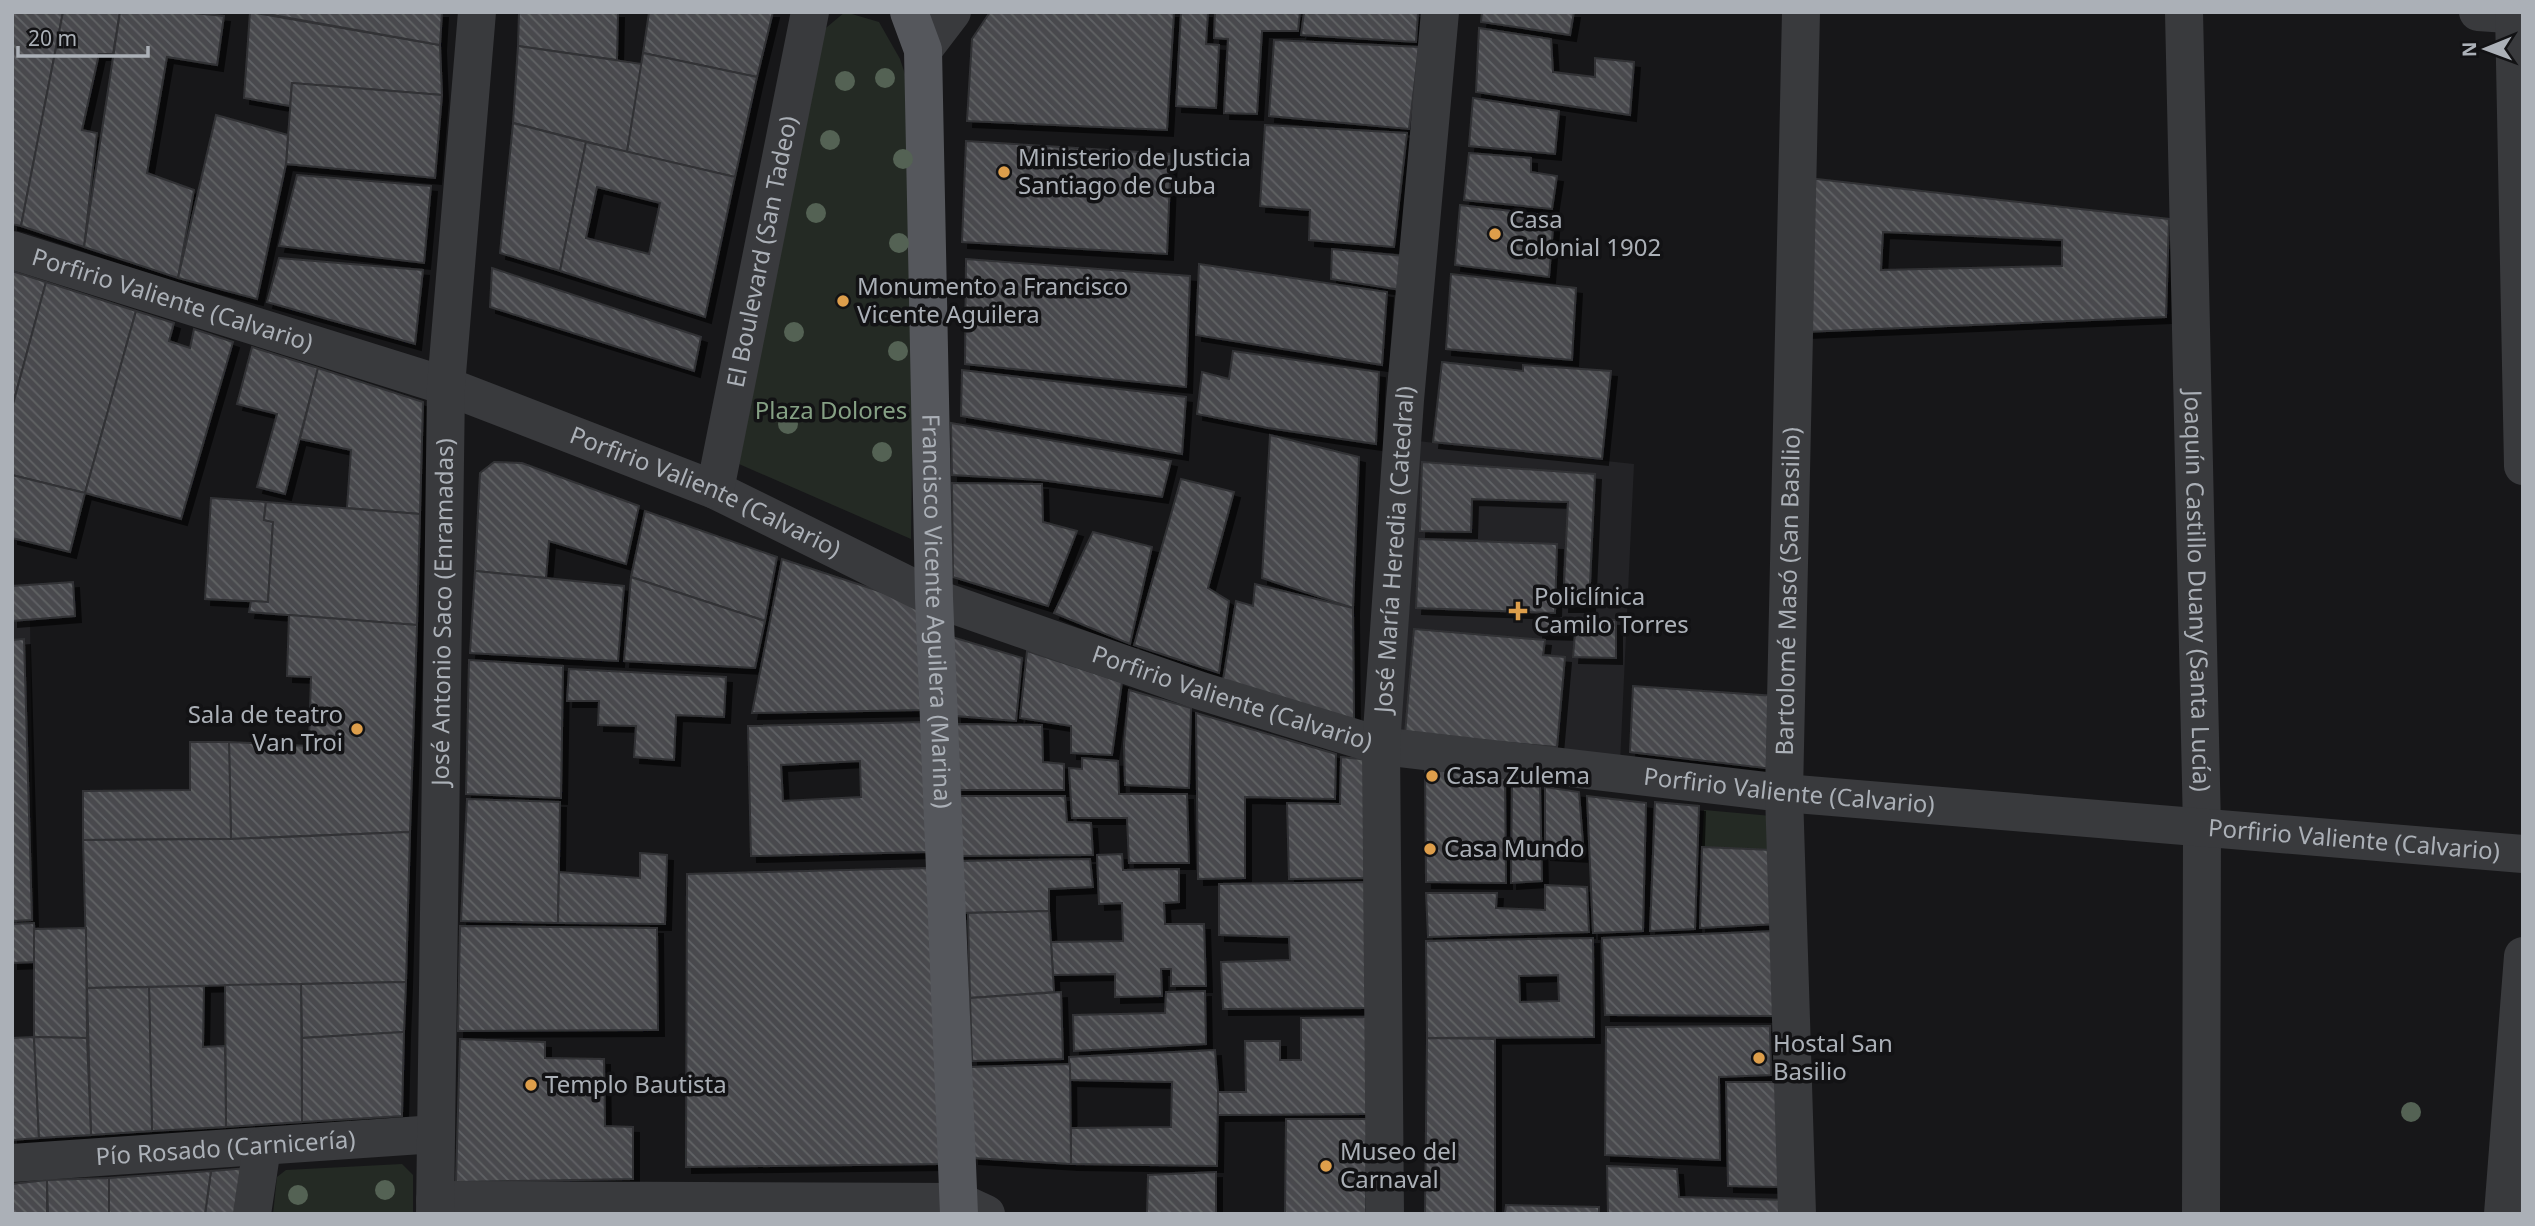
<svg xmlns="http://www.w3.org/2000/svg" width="2535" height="1226" viewBox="0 0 2535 1226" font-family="'Noto Sans',sans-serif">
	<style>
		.built { fill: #232326 }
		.park { fill: #242a24 }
		.building { fill: url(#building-back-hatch); stroke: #313235; stroke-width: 2; fill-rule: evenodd; filter: url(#shadow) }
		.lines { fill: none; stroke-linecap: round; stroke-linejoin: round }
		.minor { stroke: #393a3d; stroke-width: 38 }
		.major { stroke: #55575c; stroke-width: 38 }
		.tree { fill: #546254 }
		.poi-dot { fill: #dd9e4b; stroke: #121214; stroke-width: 2.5 }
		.labels { text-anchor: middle; stroke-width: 7; stroke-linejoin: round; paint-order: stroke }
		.poi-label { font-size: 24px; fill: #abb0b7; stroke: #121214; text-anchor: start }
		.street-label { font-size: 24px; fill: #abb0b7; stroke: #121214 }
		.park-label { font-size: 24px; fill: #85a084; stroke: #121214 }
	</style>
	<defs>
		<pattern id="building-back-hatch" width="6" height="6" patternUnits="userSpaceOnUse" patternTransform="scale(1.75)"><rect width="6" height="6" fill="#494a4e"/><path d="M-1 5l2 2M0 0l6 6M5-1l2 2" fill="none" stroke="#616265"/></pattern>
		<filter id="shadow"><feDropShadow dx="6" dy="6" stdDeviation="0" flood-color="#0009"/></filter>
	</defs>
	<rect width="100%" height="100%" fill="#171719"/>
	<g class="built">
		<path d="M1417 441 1634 464 1620 764 1399 738 1407 620 1410 602Z"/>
		<path d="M30 620 34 923 12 924V621Z"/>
	</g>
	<g class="park">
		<path d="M845 12 879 22 900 59 916 107 911 539 739 464 821 32Z"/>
		<path d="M1704 810 1772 816V850L1702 847Z"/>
		<path d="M402 1164 413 1175V1214H273L277 1177 286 1170Z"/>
	</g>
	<g class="building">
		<path d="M12 12H63L21 226 12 224Z"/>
		<path d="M63 12H120L113 54H99L82 130 97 133 84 247 21 226Z"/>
		<path d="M120 12H182L224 16 217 65 167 57 147 173 194 190 178 278 84 247Z"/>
		<path d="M250 12 440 45 442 95 292 83 290 106 244 98Z"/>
		<path d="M256 12H442L440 45Z"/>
		<path d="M519 12H618L617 60 518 46Z"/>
		<path d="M649 12H773L757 77 643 53Z"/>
		<path d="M990 12H1174L1167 130 967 121 972 39Z"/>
		<path d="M1181 12H1208L1206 44 1219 45 1216 108 1176 106Z"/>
		<path d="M1215 12H1300L1298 31H1262L1257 114 1224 113 1228 39 1214 38Z"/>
		<path d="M1304 12H1418L1416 42 1301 35Z"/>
		<path d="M1482 12H1574L1570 35 1481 22Z"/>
		<path d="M1479 28 1551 39 1553 72 1595 77V58L1634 62 1630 115 1476 92Z"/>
		<path d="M1274 40 1419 47 1409 129 1269 116Z"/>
		<path d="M518 46 642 64 627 152 513 123Z"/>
		<path d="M643 53 757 77 735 177 627 152Z"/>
		<path d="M292 83 442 95 435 178 286 164Z"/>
		<path d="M1473 98 1559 111 1555 154 1469 146Z"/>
		<path d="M216 115 288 135 286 164 257 299 178 278Z"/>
		<path d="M513 123 586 142 560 271 500 253Z"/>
		<path d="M1265 125 1407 133 1394 247 1309 240 1310 210 1260 206Z"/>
		<path d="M966 141 1171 154 1167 254 962 242Z"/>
		<path d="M586 142 735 177 705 317 560 271ZM597 187 660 203 649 254 586 238Z"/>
		<path d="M1469 153 1531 158V172L1557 176 1552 209 1464 200Z"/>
		<path d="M297 175 431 186 424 263 279 246Z"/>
		<path d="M1808 178 2169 219 2166 317 1805 332ZM1883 232 2062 240V266L1881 270Z"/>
		<path d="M1460 205 1554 216 1549 277 1455 265Z"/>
		<path d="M1332 249 1404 256 1401 290 1331 279Z"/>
		<path d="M279 258 423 270 415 344 267 302Z"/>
		<path d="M966 259 1190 276 1186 387 965 364Z"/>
		<path d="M1199 264 1387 292 1382 365 1196 335Z"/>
		<path d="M492 268 701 337 694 371 490 307Z"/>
		<path d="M12 271 46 282 12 408Z"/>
		<path d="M1451 274 1576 288 1572 360 1446 349Z"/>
		<path d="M46 282 136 311 85 493 12 475V408Z"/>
		<path d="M136 311 174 323 169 341 190 348 194 329 233 342 181 519 85 493Z"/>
		<path d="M252 347 318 368 285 494 257 487 277 414 237 404Z"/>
		<path d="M1233 351 1379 372 1376 444 1268 428 1197 414 1202 372 1229 379Z"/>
		<path d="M1442 362 1523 371V365L1611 371 1602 459 1433 442Z"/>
		<path d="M318 368 423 402 420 514 347 508 351 450 300 439Z"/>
		<path d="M962 370 1186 397 1182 454 961 416Z"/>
		<path d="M951 423 1171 461 1162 497 1041 480 952 475Z"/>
		<path d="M1270 435 1359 457 1353 608 1262 578Z"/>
		<path d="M494 462 522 463 639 506 626 564 549 541 546 578 475 571 480 473Z"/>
		<path d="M1422 462 1595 474 1589 606H1563L1568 502 1472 499 1471 532 1420 531Z"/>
		<path d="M12 475 85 493 70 552 12 538Z"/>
		<path d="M1181 479 1234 492 1208 588 1229 601 1219 673 1134 645Z"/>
		<path d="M952 483 1042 484 1043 522 1077 531 1048 606 953 577Z"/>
		<path d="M211 498 266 502 264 520 273 522 268 602 205 599Z"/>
		<path d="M266 502 420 514 417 625 249 612 251 601 268 602 273 522 264 520Z"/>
		<path d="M645 511 777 557 765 621 631 577Z"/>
		<path d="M1093 532 1152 547 1130 644 1054 613Z"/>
		<path d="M1419 539 1557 544 1555 613 1416 608Z"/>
		<path d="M782 559 921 605 922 710 752 713Z"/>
		<path d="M475 571 624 586 618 661 470 653Z"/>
		<path d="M631 577 765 621 755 668 624 661Z"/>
		<path d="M73 582 75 616 12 621V586Z"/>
		<path d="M1255 584 1353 608 1354 720 1223 680 1236 601 1253 606Z"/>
		<path d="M289 615 417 625 410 832 231 839 229 742 309 746 311 677 287 676Z"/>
		<path d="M1538 618 1616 620V658L1573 657 1575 634 1537 633Z"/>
		<path d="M1414 629 1545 640 1543 655 1565 657 1557 747 1405 734Z"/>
		<path d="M952 637 1022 658 1016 721 956 716Z"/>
		<path d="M24 639 32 920 12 921V640Z"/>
		<path d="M1027 651 1122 682 1112 755 1071 753V726L1020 718Z"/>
		<path d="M469 660 563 666 561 798 466 794Z"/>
		<path d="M569 669 726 677 724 717 676 715 674 760 634 757 636 726 598 725 599 701H567Z"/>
		<path d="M1633 686 1775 696 1773 769 1630 752Z"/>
		<path d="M1129 690 1191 708 1189 788 1125 785 1124 744Z"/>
		<path d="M1196 713 1336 754 1335 799 1245 797V878L1198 879Z"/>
		<path d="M925 722 928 852 751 856 748 726ZM860 761 861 797 783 801 781 765Z"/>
		<path d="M955 724 1042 725 1043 762 1064 764V790H957Z"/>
		<path d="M190 742H229L231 839 83 840V791L190 790Z"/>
		<path d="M1341 757 1371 760V878L1289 879 1287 803 1340 804Z"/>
		<path d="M1082 758 1118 761 1119 794H1187L1189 863H1129L1127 818H1072L1069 768 1082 769Z"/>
		<path d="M1425 767 1505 778 1506 883 1426 882Z"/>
		<path d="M1512 780 1540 785 1542 881 1511 883Z"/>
		<path d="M1545 787 1579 792 1584 856 1545 854Z"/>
		<path d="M957 796H1065L1067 822 1091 823 1093 855 958 856Z"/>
		<path d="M1587 796 1646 803 1643 931 1593 933Z"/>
		<path d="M467 799 560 802 558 923 461 921Z"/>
		<path d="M1655 802 1699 806 1695 929 1650 931Z"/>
		<path d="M410 832 406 982 87 988 83 840 231 839Z"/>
		<path d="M1702 847 1772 850 1777 924 1700 928Z"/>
		<path d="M640 853 667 855 665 924 558 923 559 872 640 878Z"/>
		<path d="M1122 854 1123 870 1179 869V902L1164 903 1165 924H1204L1206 986H1171V969H1161L1162 996 1115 997V974L1053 975 1051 942 1123 941 1122 903 1099 904 1097 855Z"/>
		<path d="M1090 859 1093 887 1049 889V911L959 913 957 861Z"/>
		<path d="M928 868 941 1164 686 1167 687 874Z"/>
		<path d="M1369 882 1371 1008 1223 1009 1221 962 1290 960 1289 937 1219 935V884Z"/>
		<path d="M1545 885 1587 887 1589 932 1428 937 1426 893H1497L1496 908 1545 910Z"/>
		<path d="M1049 911 1054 992 970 998 968 913Z"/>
		<path d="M34 923 36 962 12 963V924Z"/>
		<path d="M460 926 657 928 658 1030 458 1031Z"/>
		<path d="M86 928 87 1038 34 1037V929Z"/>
		<path d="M1775 931 1777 1016 1605 1015 1602 938Z"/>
		<path d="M1593 938 1594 1037 1427 1038 1426 941ZM1558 975 1559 1001 1520 1002 1519 976Z"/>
		<path d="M406 982 404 1032 302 1038 301 984Z"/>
		<path d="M301 984 302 1122 226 1127 225 985Z"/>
		<path d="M204 986 203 1047 225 1046 226 1127 152 1131 149 987Z"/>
		<path d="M149 987 152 1131 91 1135 87 988Z"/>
		<path d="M1205 991 1206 1044 1074 1051 1073 1015 1165 1013 1166 992Z"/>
		<path d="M1061 992 1063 1059 972 1061 970 998Z"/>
		<path d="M1368 1017 1369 1114 1218 1115V1092H1246L1245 1041H1280V1060H1301V1018Z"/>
		<path d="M1770 1026 1771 1075 1719 1077 1720 1160 1605 1155 1606 1027Z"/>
		<path d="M404 1032 402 1116 302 1122V1038Z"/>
		<path d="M34 1037 39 1138 12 1140V1038Z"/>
		<path d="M34 1037 87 1038 91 1135 39 1138Z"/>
		<path d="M1427 1038 1495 1039V1214H1425Z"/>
		<path d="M460 1039 545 1042V1058L604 1059 605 1126 633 1127V1179L456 1182Z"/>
		<path d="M1215 1050 1218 1092 1217 1166 1071 1164V1128L1171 1127 1172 1082 1070 1080 1069 1057Z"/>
		<path d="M1070 1064 1071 1164 973 1158 970 1067Z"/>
		<path d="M1726 1082H1779L1785 1187 1728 1186Z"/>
		<path d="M1286 1119H1367L1366 1214H1285Z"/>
		<path d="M1607 1166 1677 1169 1679 1197 1785 1200V1214H1608Z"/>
		<path d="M248 1168 241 1214H205L211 1171Z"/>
		<path d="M211 1171 205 1214H109V1178Z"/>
		<path d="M1216 1172V1214H1147L1148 1175Z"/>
		<path d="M109 1178V1214H48L47 1180Z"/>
		<path d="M47 1180V1214H12V1184Z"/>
		<path d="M1506 1205 1599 1207V1214H1505Z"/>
	</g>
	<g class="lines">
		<g class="minor">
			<path id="s1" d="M2184 12 2202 828 2201 1214"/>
			<path d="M2478 12 2523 15"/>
			<path d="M2514 12 2523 466"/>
			<path d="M923 50 952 12"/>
			<path id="s2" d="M12 250 446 386 715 490 934 598 1201 691 1381 746 1784 793 2523 854"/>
			<path id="s3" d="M715 490 810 12"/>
			<path id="s4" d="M12 1163 436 1134"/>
			<path d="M435 1200 960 1202 986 1214"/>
			<path d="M252 1214 262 1147"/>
			<path id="s5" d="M435 1214 446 386 477 12"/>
			<path id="s6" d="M1385 1214 1381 746 1405 400 1440 12"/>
			<path id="s7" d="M1797 1214 1784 793 1801 12"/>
			<path d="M2503 1214 2523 956"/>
		</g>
		<path class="major" id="s8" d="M909 12 923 50 934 598 959 1214"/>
	</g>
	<g class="tree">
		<circle cx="885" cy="78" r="10"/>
		<circle cx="845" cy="81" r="10"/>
		<circle cx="830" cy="140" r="10"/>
		<circle cx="903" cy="159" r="10"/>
		<circle cx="816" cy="213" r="10"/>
		<circle cx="899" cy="243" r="10"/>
		<circle cx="794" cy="332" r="10"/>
		<circle cx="898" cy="351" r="10"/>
		<circle cx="788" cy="424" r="10"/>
		<circle cx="882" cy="452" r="10"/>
		<circle cx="2411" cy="1112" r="10"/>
		<circle cx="385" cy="1190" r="10"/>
		<circle cx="298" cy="1195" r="10"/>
	</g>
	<g class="poi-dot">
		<circle cx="1004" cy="172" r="7"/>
		<circle cx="1495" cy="234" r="7"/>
		<circle cx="843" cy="301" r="7"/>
		<path d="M1514.5 600.5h7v7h7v7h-7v7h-7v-7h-7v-7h7z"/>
		<circle cx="357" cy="729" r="7"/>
		<circle cx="1432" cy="776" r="7"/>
		<circle cx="1430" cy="849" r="7"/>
		<circle cx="1759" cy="1058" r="7"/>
		<circle cx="531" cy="1085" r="7"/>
		<circle cx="1326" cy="1166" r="7"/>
	</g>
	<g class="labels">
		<g class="poi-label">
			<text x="1018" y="166">Ministerio de Justicia<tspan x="1018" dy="28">Santiago de Cuba</tspan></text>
			<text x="1509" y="228">Casa<tspan x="1509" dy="28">Colonial 1902</tspan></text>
			<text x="857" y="295">Monumento a Francisco<tspan x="857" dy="28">Vicente Aguilera</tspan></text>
			<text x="1534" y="605">Policlínica<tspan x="1534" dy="28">Camilo Torres</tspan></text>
			<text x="343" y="723" text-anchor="end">Sala de teatro<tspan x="343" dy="28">Van Troi</tspan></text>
			<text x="1446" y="784">Casa Zulema</text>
			<text x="1444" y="857">Casa Mundo</text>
			<text x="1773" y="1052">Hostal San<tspan x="1773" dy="28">Basilio</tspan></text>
			<text x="545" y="1093">Templo Bautista</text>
			<text x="1340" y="1160">Museo del<tspan x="1340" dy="28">Carnaval</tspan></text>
		</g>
		<g class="street-label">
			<text dy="8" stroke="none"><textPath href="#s3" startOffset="243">El Boulevard (San Tadeo)</textPath></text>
			<text dy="8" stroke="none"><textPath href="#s2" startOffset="168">Porfirio Valiente (Calvario)</textPath></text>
			<text dy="8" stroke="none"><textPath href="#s2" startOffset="735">Porfirio Valiente (Calvario)</textPath></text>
			<text dy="8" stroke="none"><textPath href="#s6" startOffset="665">José María Heredia (Catedral)</textPath></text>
			<text dy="8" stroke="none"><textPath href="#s7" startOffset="623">Bartolomé Masó (San Basilio)</textPath></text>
			<text dy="8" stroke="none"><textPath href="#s1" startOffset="579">Joaquín Castillo Duany (Santa Lucía)</textPath></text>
			<text dy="8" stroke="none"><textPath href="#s5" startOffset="602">José Antonio Saco (Enramadas)</textPath></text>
			<text dy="8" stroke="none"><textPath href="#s8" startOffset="602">Francisco Vicente Aguilera (Marina)</textPath></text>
			<text dy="8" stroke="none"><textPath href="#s2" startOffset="1302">Porfirio Valiente (Calvario)</textPath></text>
			<text dy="8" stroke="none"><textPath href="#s2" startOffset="1869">Porfirio Valiente (Calvario)</textPath></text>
			<text dy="8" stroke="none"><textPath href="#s2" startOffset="2436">Porfirio Valiente (Calvario)</textPath></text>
			<text dy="8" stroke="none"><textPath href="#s4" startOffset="214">Pío Rosado (Carnicería)</textPath></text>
		</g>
		<g class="park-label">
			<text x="831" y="419">Plaza Dolores</text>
		</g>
	</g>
	<rect width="2535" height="1226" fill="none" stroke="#abb0b7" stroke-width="28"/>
	<g transform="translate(2486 49) rotate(269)" stroke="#121214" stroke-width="5" paint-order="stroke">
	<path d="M0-5L12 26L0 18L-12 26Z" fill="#abb0b7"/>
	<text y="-10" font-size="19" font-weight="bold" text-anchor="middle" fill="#abb0b7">N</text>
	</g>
	<path d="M18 46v10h130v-10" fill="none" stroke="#abb0b7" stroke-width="3.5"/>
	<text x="28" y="46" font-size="21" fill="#abb0b7" stroke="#121214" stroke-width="5" paint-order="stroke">20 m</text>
</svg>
